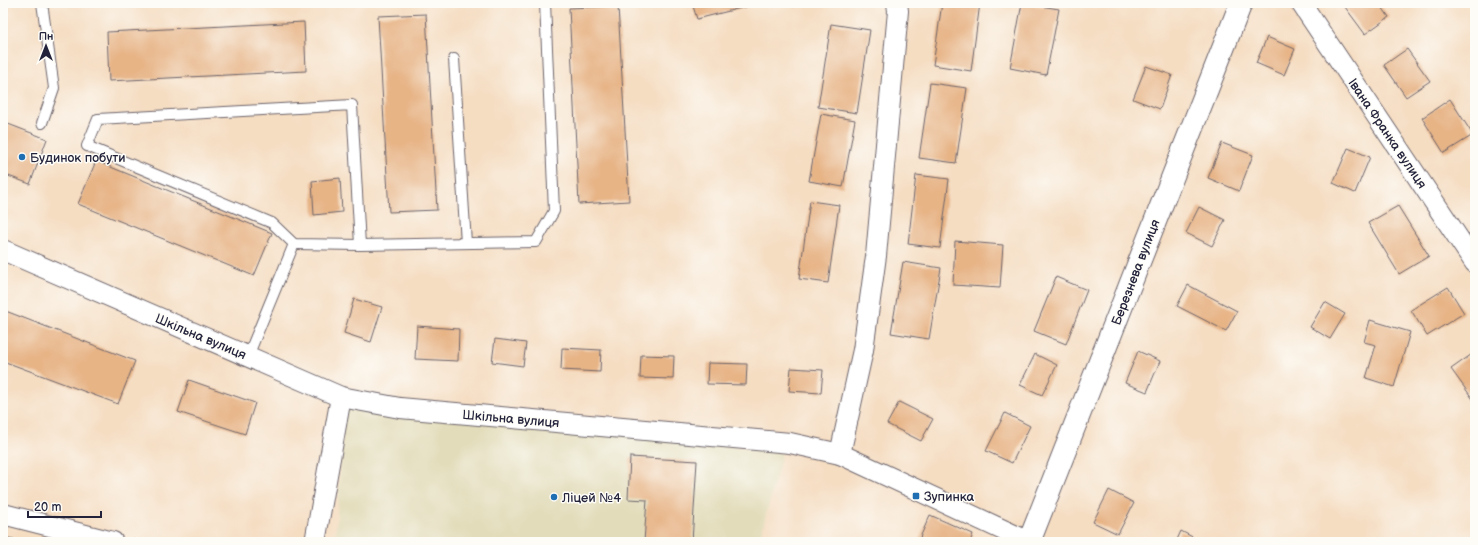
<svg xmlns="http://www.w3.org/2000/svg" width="1478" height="545" viewBox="0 0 1478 545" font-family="'Balsamiq Sans',sans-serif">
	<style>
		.built { fill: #e2dcba }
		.building { fill: #e7b486 }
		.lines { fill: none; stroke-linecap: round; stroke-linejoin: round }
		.service-casing { stroke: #6c636a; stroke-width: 12 }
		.minor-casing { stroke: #6c636a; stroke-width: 22 }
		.secondary-casing { stroke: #6c636a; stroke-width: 24 }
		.service { stroke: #fff; stroke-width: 10 }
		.minor { stroke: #fff; stroke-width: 20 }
		.secondary { stroke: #fff; stroke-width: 22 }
		.poi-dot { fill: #1f6fb2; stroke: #fdfcf7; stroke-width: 1.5 }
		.labels { text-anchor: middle; stroke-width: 3; stroke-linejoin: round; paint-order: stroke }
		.street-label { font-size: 13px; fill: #22223b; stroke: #fdfcf7 }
		.poi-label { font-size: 13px; fill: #22223b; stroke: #fdfcf7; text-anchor: start }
	</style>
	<rect width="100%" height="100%" fill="#fdfcf7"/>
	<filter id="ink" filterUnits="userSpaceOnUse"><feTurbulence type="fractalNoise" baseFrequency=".025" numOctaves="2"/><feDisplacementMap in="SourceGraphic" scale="8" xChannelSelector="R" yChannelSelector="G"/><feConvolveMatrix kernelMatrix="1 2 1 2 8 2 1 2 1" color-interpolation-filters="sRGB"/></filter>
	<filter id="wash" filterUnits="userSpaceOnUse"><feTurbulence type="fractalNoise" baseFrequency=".012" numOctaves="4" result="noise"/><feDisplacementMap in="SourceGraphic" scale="16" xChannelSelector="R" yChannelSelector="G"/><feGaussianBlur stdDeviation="0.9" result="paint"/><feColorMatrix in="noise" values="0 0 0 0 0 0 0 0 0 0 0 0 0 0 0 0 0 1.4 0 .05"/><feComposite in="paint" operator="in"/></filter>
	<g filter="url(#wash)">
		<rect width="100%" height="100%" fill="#f5ddc2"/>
		<path class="built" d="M345 407 562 425 782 453 759 542H335Z"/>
		<g id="blocks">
			<g class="building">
				<path d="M692 3H757V4L697 19Z"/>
				<path d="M792 3H805L793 7Z"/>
				<path d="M942 3H980L971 71 933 65Z"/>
				<path d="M1022 3 1059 9 1046 75 1010 68Z"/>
				<path d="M1342 3H1379L1389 17 1365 34Z"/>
				<path d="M618 6 629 201 579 204 569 8Z"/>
				<path d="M426 14 437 210 389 212 378 16Z"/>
				<path d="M304 22 306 71 109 81 107 32Z"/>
				<path d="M831 24 870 30 857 113 818 107Z"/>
				<path d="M1267 37 1295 49 1284 75 1256 63Z"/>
				<path d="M1407 49 1430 81 1406 97 1384 65Z"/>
				<path d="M1146 66 1172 75 1160 109 1133 99Z"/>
				<path d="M930 83 967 88 956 163 919 158Z"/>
				<path d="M1450 99 1473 135 1444 153 1422 118Z"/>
				<path d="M821 114 855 120 843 187 809 181Z"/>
				<path d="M3 122 47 139 30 184 3 174Z"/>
				<path d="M1222 143 1253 155 1239 191 1208 178Z"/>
				<path d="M1348 148 1370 157 1355 193 1333 183Z"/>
				<path d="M96 161 272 233 254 276 78 204Z"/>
				<path d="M916 175 949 179 940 248 908 244Z"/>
				<path d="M340 178 342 212 314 215 312 181Z"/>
				<path d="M810 201 839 205 828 283 799 279Z"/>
				<path d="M1398 206 1429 256 1399 274 1368 223Z"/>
				<path d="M1199 207 1225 220 1212 246 1186 233Z"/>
				<path d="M955 241 1003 245 1000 288 953 285Z"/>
				<path d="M903 262 941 268 929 339 891 333Z"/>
				<path d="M1056 277 1087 290 1066 344 1034 331Z"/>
				<path d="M1188 285 1237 311 1226 331 1177 306Z"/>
				<path d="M1448 287 1464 313 1427 336 1411 310Z"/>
				<path d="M354 299 382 307 371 342 344 333Z"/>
				<path d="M1325 302 1345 314 1330 339 1310 327Z"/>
				<path d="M3 310 135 361 118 404 3 361Z"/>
				<path d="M1370 320 1410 332 1394 387 1366 378 1376 345 1364 342Z"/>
				<path d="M417 326 459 329 458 361 415 359Z"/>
				<path d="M495 339 526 343 523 366 492 362Z"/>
				<path d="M562 348 601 350 600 372 561 370Z"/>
				<path d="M1138 351 1160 361 1147 392 1125 383Z"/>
				<path d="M1475 352V402L1451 369Z"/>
				<path d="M1035 354 1057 365 1042 395 1020 385Z"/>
				<path d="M641 355 674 356 673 379 640 378Z"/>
				<path d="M708 363 747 364 746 385 707 384Z"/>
				<path d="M791 368 823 370 821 393 789 391Z"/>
				<path d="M189 380 255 403 245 434 178 412Z"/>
				<path d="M899 402 933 419 921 441 887 424Z"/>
				<path d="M1005 413 1030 426 1012 463 986 451Z"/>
				<path d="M630 457 697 461 692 542H644L647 500 628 499Z"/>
				<path d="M1109 490 1134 503 1118 534 1093 522Z"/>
				<path d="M930 515 973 534 970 542H918Z"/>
				<path d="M1181 531 1202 542H1176Z"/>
				<path d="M3 537 14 539 13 542H3Z"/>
			</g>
		</g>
	</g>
	<g filter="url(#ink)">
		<use href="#blocks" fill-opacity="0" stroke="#6c636a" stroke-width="1"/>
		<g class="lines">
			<g class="service-casing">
				<g id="service">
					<path d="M454 59 466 243"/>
					<path d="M42 123 54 88 42 3"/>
					<path d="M360 245 294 244 272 223 87 146 98 119 352 105 360 245 536 242 554 211 545 3"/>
					<path d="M248 356 294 244"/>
				</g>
			</g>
			<g class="minor-casing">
				<g id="minor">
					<path d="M1301 3 1475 263"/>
					<path d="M3 250 341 397 400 408 790 443 840 454 1029 542"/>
					<path d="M840 454 863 350 876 256 898 11 897 3"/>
					<path d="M3 514 113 542"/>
					<path d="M315 542 341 397"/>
				</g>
			</g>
			<g class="secondary-casing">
				<path id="secondary" d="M1029 542 1241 3"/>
			</g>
			<use href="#service" class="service"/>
			<use href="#minor" class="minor"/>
			<use href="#secondary" class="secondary"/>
		</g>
	</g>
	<g class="poi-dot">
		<circle cx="22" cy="157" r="4"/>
		<rect x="912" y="492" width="8" height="8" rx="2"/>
		<circle cx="554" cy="497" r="4"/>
	</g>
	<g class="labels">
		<g class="street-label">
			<text transform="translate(1388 133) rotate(56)" y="5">Івана Франка вулиця</text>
			<text transform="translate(1135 272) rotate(-69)" y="5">Березнева вулиця</text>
			<text transform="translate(201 336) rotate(23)" y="5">Шкільна вулиця</text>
			<text transform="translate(511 418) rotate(5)" y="5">Шкільна вулиця</text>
		</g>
		<g class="poi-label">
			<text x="30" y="162">Будинок побути</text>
			<text x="924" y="501">Зупинка</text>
			<text x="562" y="502">Ліцей №4</text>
		</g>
	</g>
	<rect width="1478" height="545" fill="none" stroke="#fdfcf7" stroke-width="16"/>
	<g transform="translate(46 46)" stroke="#fdfcf7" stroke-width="3" paint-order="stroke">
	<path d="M0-3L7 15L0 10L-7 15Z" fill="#22223b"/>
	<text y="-6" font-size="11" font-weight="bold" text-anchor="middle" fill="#22223b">Пн</text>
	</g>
	<path d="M28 511v6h73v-6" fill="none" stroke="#22223b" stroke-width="2"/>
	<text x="34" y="511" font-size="12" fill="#22223b" stroke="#fdfcf7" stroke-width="3" paint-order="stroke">20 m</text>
</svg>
